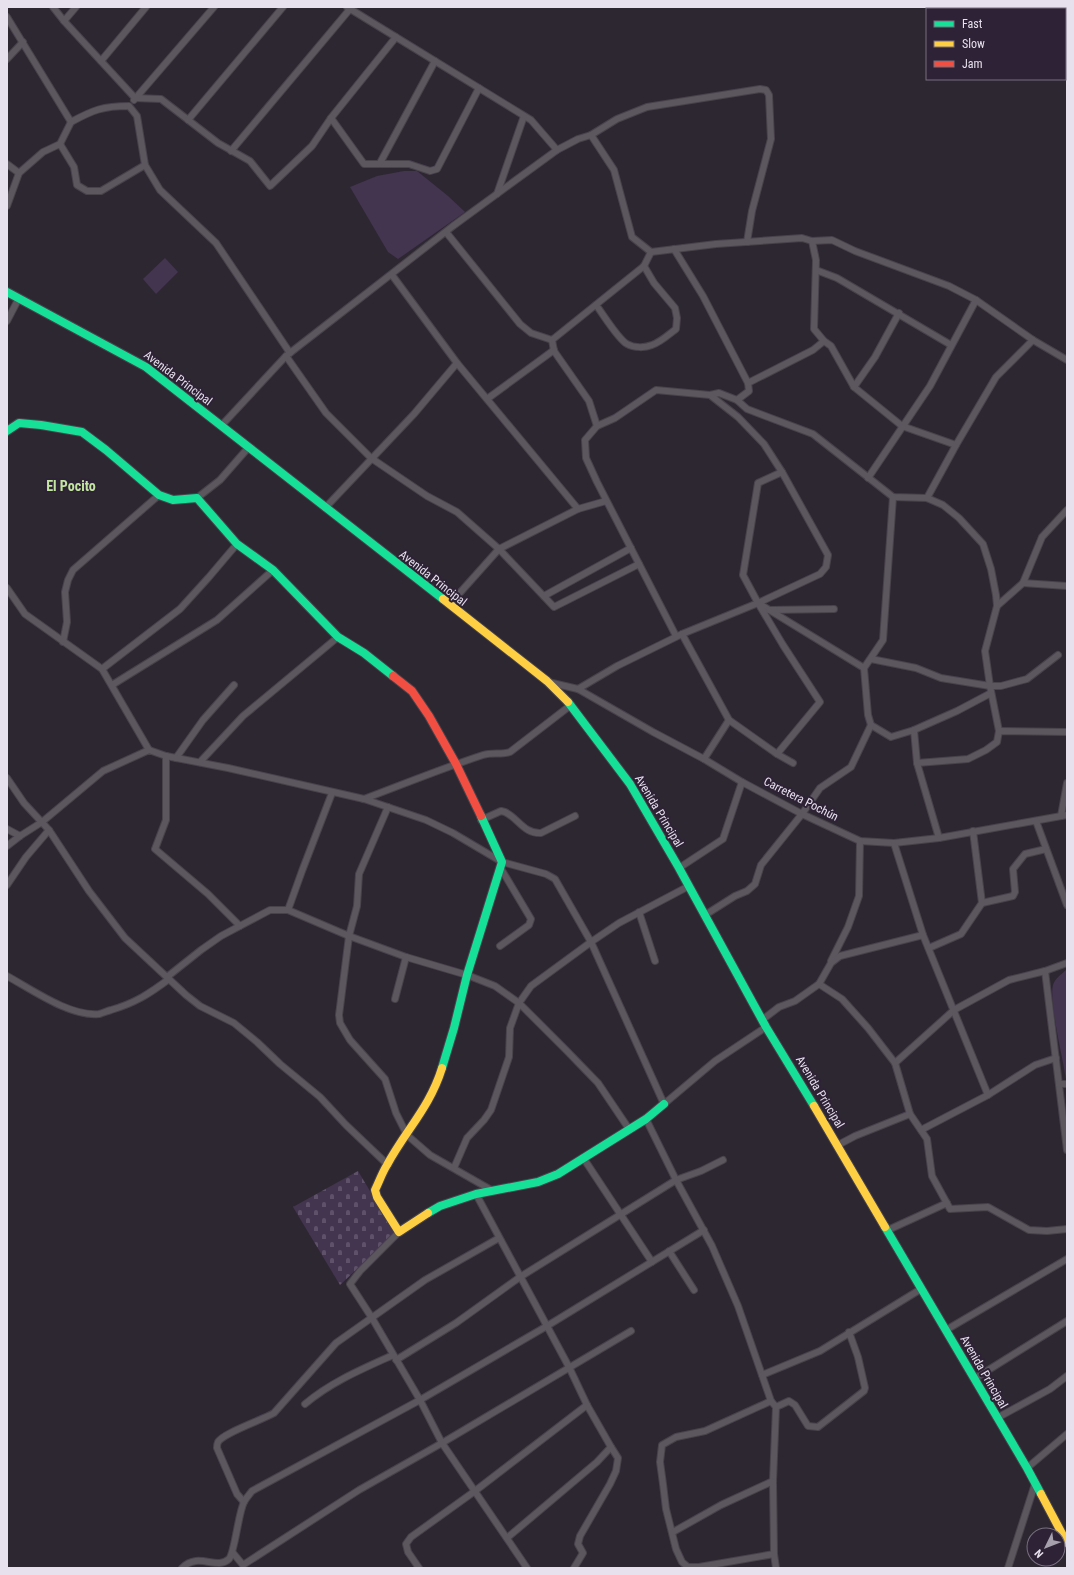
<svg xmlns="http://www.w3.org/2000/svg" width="1074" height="1575" viewBox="0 0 1074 1575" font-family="'Roboto Condensed',sans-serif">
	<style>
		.cemetery { fill: url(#cemetery-stones) }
		.garden { fill: #43344f }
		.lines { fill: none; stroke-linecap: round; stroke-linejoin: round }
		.street-casing { stroke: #48424b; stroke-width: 8 }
		.fast-casing { stroke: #48424b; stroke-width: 10 }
		.slow-casing { stroke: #48424b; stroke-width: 10 }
		.jam-casing { stroke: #48424b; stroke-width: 10 }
		.street { stroke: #5c575f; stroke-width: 6 }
		.fast { stroke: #16e098; stroke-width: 8 }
		.slow { stroke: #ffcf43; stroke-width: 8 }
		.jam { stroke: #f24e42; stroke-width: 8 }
		.labels { text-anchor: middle; stroke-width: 4; stroke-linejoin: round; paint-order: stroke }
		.street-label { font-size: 12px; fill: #e7e0ed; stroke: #2e2336 }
		.quarter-label { font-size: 14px; font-weight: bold; fill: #c3e6a0; stroke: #2e2336 }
	</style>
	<defs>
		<pattern id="cemetery-stones" width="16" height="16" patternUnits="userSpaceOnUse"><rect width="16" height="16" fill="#43344f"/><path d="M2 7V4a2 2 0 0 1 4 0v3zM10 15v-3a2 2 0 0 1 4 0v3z" fill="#5e5169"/></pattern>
	</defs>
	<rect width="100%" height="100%" fill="#2d2732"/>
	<path class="cemetery" d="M358 1171 395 1233 340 1285 293 1207Z"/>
	<g class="garden">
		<path d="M404 171H417L448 196 465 212 398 259 388 252 350 187 377 176Z"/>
		<path d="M165 258 178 272 156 294 143 279Z"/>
		<path d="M1067 969V1079H1066C1063 1059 1049 1002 1053 985 1055 978 1062 974 1067 969Z"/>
	</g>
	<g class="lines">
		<g class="street-casing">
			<g id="street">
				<path d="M53 7 64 21 135 98 161 99 218 143 250 161 270 186 312 146 331 118 396 37"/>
				<path d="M347 7 531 120 557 150"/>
				<path d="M7 17 71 122C93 110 103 106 129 106L137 116 145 165 160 190 216 243 290 353"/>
				<path d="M64 21 76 7"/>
				<path d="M7 59 23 42"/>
				<path d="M101 61 146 7"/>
				<path d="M134 100 214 7"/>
				<path d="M331 118 364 164H409L430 171 437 169 479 88"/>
				<path d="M188 120 283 7"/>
				<path d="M591 135 617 119 647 107 760 89 766 90 769 95 771 139 752 211 747 242"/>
				<path d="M60 144 71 122"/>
				<path d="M231 151 350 9"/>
				<path d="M380 163 435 61"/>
				<path d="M7 164 19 173"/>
				<path d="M497 194 524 116"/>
				<path d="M7 206 19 173 43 152 60 144 74 167 77 185 87 191H101L145 165"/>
				<path d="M446 232 520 324 531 333 552 340"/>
				<path d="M674 249 703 296 748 383 749 391 737 400 719 393 710 395"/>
				<path d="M651 252 716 244 802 238 812 241 832 240 855 251 949 286 976 300 1033 340 1067 360"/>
				<path d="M816 270 837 278 951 345"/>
				<path d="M596 305C603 314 618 339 627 344 634 348 645 348 652 345 661 342 668 335 676 329L677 318 675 308 654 283 644 266"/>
				<path d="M7 321 19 298"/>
				<path d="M824 341 831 346 854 387 902 426 956 445"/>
				<path d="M286 356 326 413 371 458 427 496 457 512 499 549 554 607 639 564"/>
				<path d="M457 363 578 509"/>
				<path d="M748 383 813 350 824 341 814 329 816 260 812 241"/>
				<path d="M854 387 875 357 899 313"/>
				<path d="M487 399 554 350"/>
				<path d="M737 400 747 409 813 434 893 497 927 498 943 505 959 518 983 544 991 569 996 595 997 606"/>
				<path d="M221 426 286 356 453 226 557 150 578 139 591 135 614 170 632 237 651 252 644 266 552 340 554 351 589 401 597 426 585 440 586 458 597 482 676 636"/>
				<path d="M868 478 930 386 976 300"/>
				<path d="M197 498 220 480 248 448"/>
				<path d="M927 498 956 445 996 377 1033 340"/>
				<path d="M325 508 414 414 457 363 392 275"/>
				<path d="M1023 583 1067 586"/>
				<path d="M7 588 25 614 102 669 149 750"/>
				<path d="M544 596 631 548"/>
				<path d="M758 603 864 668 868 715 871 725 891 737 914 730 917 763 939 838"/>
				<path d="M449 605 499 549 578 509 606 501"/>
				<path d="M769 610 834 609"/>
				<path d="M682 634 729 720 777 754 793 763"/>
				<path d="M63 642 67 622 65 592 68 580 73 570 159 495"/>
				<path d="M871 659 916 668 941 678 990 686H1001L1027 679 1058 655"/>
				<path d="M864 668 883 640 893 497"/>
				<path d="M102 669 180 609 209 577 237 544"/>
				<path d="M548 682 578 689 653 732 704 759 742 782 802 814 860 841 894 843 939 838 1067 815"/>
				<path d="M112 685 217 620 273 570"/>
				<path d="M578 689 617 666 682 634 758 603 820 574 826 567 828 555 782 472 764 444 738 417 710 395 656 390 615 418 597 426"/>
				<path d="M914 730 957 711 991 693"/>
				<path d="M999 731 990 686 985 651 997 606 1023 583 1042 537 1067 510"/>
				<path d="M777 754 820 702 783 645 758 603 743 575 758 483 782 472"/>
				<path d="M166 756V820L155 849 208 894 240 926"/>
				<path d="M176 758 203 720 234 685"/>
				<path d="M704 759 729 720"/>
				<path d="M200 762 243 716 338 637"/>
				<path d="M917 763 968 759 986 750 997 742 999 731 1067 732"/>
				<path d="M7 778 24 803 49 830 89 891 125 938 186 995 200 1006 234 1023 257 1042 280 1064 320 1097 346 1125 387 1164"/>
				<path d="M364 799C404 784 443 768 483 755 492 752 501 755 510 752L571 705"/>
				<path d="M388 807 359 874 357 906 349 936 339 1015 340 1023 350 1040 385 1079 396 1113 407 1135 430 1155 493 1191"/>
				<path d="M1061 816 1067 783"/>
				<path d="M481 820 501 811 505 812C518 818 524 834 541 833L575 816"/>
				<path d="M1036 821 1067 905"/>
				<path d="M7 829 20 836"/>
				<path d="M894 843 923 935 988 1095"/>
				<path d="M7 846 20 836 42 822 103 771 149 750 166 756 228 768 364 799 426 820 453 833 502 862 546 874 555 879 591 942 531 986 519 1003 510 1028 509 1057 491 1110 484 1120 467 1138 454 1168"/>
				<path d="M500 867 531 919 529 925 500 946"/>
				<path d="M679 868 723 839 742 782"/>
				<path d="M7 885 26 857 49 830"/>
				<path d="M689 886 619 923 591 942 664 1104 715 1061 766 1027"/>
				<path d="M982 903 1013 896 1015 892 1013 869 1025 854 1046 849"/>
				<path d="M288 910 302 871 332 793"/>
				<path d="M639 912 655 961"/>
				<path d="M705 915 735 896 747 891 755 884 761 865 802 814 820 788 851 767 871 725"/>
				<path d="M929 948 961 934 982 903 973 831"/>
				<path d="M831 961 848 927 859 896 860 841"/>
				<path d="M1045 971 1067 1150"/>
				<path d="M7 976C31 989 70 1017 99 1014 103 1013 107 1011 111 1010 135 1003 149 994 169 979"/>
				<path d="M167 977 201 950 221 936 270 910H288L349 936 406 957 467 975 495 986 519 1003 566 1050 598 1083 629 1129"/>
				<path d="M819 984 842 999 868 1028 895 1063 910 1114 927 1139 932 1176 950 1209 988 1207 1029 1230 1047 1231 1067 1229"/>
				<path d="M395 999 406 957"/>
				<path d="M762 1020 779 1007 795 1001 819 984 831 963 840 956 923 935"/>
				<path d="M895 1063 954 1010 1009 980 1045 971 1067 963"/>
				<path d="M1059 1084H1067"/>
				<path d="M646 1119 676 1180 712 1246 738 1306 771 1401 776 1407 773 1481 774 1554 776 1568"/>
				<path d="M921 1130 988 1095 1035 1065 1056 1058"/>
				<path d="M838 1145 855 1136 910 1114"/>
				<path d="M584 1159 652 1262"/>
				<path d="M476 1194 569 1367 587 1405 611 1447 597 1462 507 1538"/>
				<path d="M888 1230 947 1203"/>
				<path d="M399 1232 360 1271 350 1284 372 1318 420 1400 442 1443 527 1568"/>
				<path d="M669 1251 694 1290"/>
				<path d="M946 1330 1067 1259"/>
				<path d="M396 1360 456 1323 520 1277 676 1180 701 1171 723 1160"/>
				<path d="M762 1375 820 1351 921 1289"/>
				<path d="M974 1379 1067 1321"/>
				<path d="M771 1401 705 1431 676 1437 662 1445 660 1462 663 1484 666 1509 676 1549 682 1562 688 1567H699L774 1554"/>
				<path d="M305 1404C331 1382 362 1369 393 1355"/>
				<path d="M776 1407 789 1401 795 1405 808 1426 818 1427 864 1391 865 1388 858 1357 849 1332"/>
				<path d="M997 1418 1050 1389 1067 1376"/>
				<path d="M1027 1468 1067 1434"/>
				<path d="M244 1502 237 1494 217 1448C217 1446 217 1444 218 1442 223 1433 262 1420 274 1413L336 1343 425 1280 499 1238"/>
				<path d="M673 1532 721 1505 773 1481"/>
				<path d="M233 1553 243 1565 359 1490 442 1443 631 1331"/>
				<path d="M182 1568C199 1551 216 1571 229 1559 235 1552 238 1514 244 1502 246 1498 249 1495 252 1491L420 1400 547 1326 704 1230"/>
				<path d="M419 1568 408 1552 406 1544 411 1537 475 1491 587 1405"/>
				<path d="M574 1568 583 1553 578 1544 580 1536 610 1484 616 1471 618 1458 611 1447"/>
				<path d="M1008 1568 1035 1484"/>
			</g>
		</g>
		<g class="fast-casing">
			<g id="fast">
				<path d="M7 292 146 367 443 599"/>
				<path d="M7 431 19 423 41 425 82 432 106 450 159 495 173 500 197 498 237 544 273 570 338 637 364 653 393 676"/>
				<path d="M568 702 630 784 679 868 766 1027 814 1106"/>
				<path d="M442 1068 454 1028 467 975 502 862 481 816"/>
				<path d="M428 1213 440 1206 476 1194 538 1182 558 1174 646 1119 664 1104"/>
				<path d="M885 1227 1027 1468 1041 1494"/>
			</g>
		</g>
		<g class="slow-casing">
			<g id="slow">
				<path d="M443 599 547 681 568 702"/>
				<path d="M814 1106 885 1227"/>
				<path d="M428 1213 399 1232 377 1197 375 1190C379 1182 382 1173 387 1165 406 1130 430 1107 442 1068"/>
				<path d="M1041 1494 1067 1543"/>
			</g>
		</g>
		<g class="jam-casing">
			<path id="jam" d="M393 676 412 691 429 716 456 764 481 816"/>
		</g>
		<use href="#street" class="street"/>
		<use href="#fast" class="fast"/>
		<use href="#slow" class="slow"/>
		<use href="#jam" class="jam"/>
	</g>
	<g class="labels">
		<g class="street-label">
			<text transform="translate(178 378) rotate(37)" y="4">Avenida Principal</text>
			<text transform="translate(433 578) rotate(38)" y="4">Avenida Principal</text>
			<text transform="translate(801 799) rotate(27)" y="4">Carretera Pochún</text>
			<text transform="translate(659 811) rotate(59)" y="4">Avenida Principal</text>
			<text transform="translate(820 1092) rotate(59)" y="4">Avenida Principal</text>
			<text transform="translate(984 1372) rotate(60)" y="4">Avenida Principal</text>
		</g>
		<g class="quarter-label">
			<text x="71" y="491">El Pocito</text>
		</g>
	</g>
	<rect width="1074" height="1575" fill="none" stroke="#e7e0ed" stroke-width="16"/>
	<rect x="926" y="8" width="140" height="72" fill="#2e2336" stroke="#786f7f"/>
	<rect x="934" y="21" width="20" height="6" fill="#16e098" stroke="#786f7f"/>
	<text x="962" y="28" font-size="12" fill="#e7e0ed">Fast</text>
	<rect x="934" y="41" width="20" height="6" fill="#ffcf43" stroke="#786f7f"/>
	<text x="962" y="48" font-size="12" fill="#e7e0ed">Slow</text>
	<rect x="934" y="61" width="20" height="6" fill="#f24e42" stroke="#786f7f"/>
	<text x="962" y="68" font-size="12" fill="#e7e0ed">Jam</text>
	<g transform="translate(1046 1547) rotate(227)"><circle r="19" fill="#2e2336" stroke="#786f7f"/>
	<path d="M0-3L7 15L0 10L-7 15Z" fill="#a69fac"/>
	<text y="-6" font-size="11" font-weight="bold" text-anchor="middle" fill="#e7e0ed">N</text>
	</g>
</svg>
